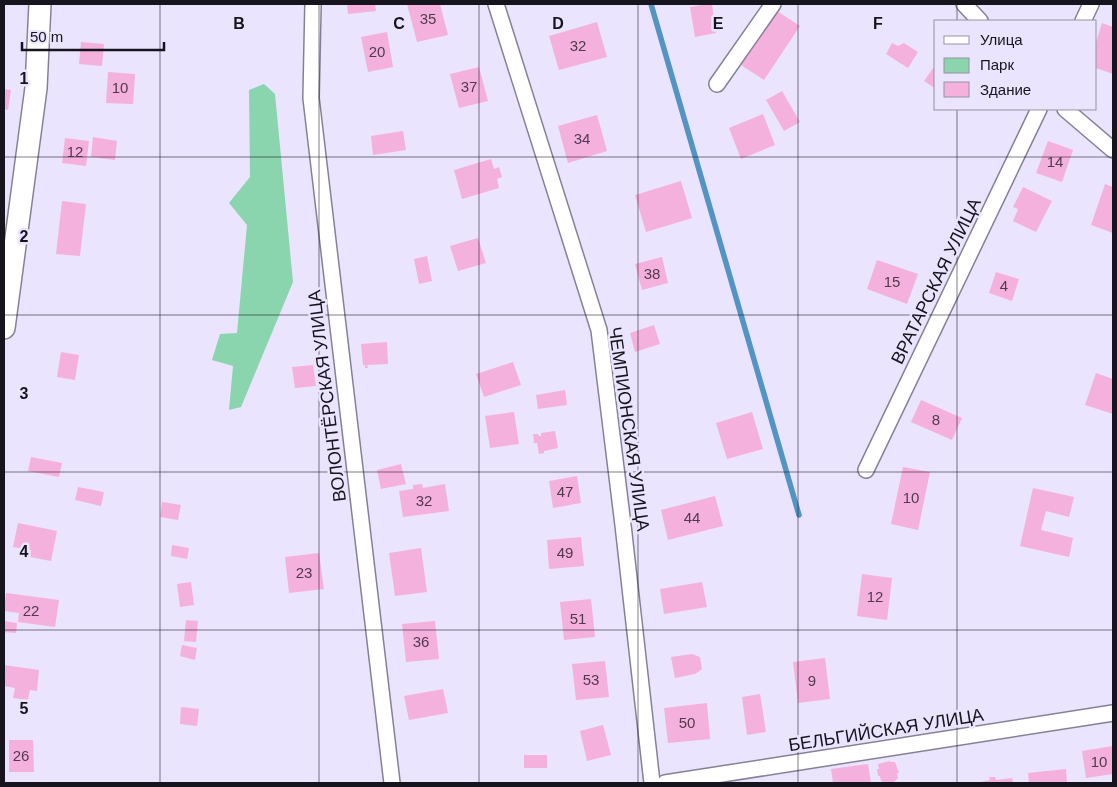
<svg xmlns="http://www.w3.org/2000/svg" width="1117" height="787" viewBox="0 0 1117 787" font-family="Helvetica,sans-serif">
	<style>
		.green { fill: #8ad5ae }
		.lines { fill: none; stroke-linecap: round; stroke-linejoin: round }
		.stream { stroke: #5494c3; stroke-width: 5.5 }
		.building { fill: #f5b1dd }
		.minor-casing { stroke: #868097; stroke-width: 18 }
		.secondary-casing { stroke: #868097; stroke-width: 24 }
		.minor { stroke: #fff; stroke-width: 15 }
		.secondary { stroke: #fff; stroke-width: 21 }
		.grid { fill: none; stroke: #16141d; stroke-width: 1; stroke-opacity: 0.55 }
		.labels { text-anchor: middle; stroke-width: 5; stroke-linejoin: round; paint-order: stroke }
		.number-label { font-size: 15px; fill: #4e3b4d }
		.street-label { font-size: 18px; fill: #16141d; stroke: #eae4fe }
		.grid-label { font-size: 16px; text-anchor: middle; font-weight: bold; fill: #16141d; stroke: #eae4fe; stroke-width: 5; stroke-linejoin: round; paint-order: stroke }
	</style>
	<rect width="100%" height="100%" fill="#eae4fe"/>
	<path class="green" d="M264 84 275 94 293 282 241 407 229 410 233 366 212 360 220 334 237 333 247 225 229 203 250 177 249 90Z"/>
	<g class="lines">
		<path class="stream" d="M651 4 799 515"/>
	</g>
	<g class="building">
		<path d="M347 4H375L376 11 348 14Z"/>
		<path d="M407 4H440L448 35 417 42Z"/>
		<path d="M707 4H712L716 33 695 37 690 7Z"/>
		<path d="M774 9 800 26 764 80 738 63Z"/>
		<path d="M597 22 607 57 559 70 549 36Z"/>
		<path d="M1102 23 1113 27V74L1096 68V42Z"/>
		<path d="M387 32 393 67 368 72 361 37Z"/>
		<path d="M81 42 104 44 102 66 79 64Z"/>
		<path d="M892 43 898 46 904 43 918 52 908 68 886 54Z"/>
		<path d="M936 64V89L924 81Z"/>
		<path d="M479 67 488 101 459 108 450 74Z"/>
		<path d="M108 72 135 74 133 104 106 103Z"/>
		<path d="M4 89 11 90 8 110 4 109Z"/>
		<path d="M782 91 800 122 784 131 766 100Z"/>
		<path d="M763 114 775 145 741 159 729 128Z"/>
		<path d="M597 115 607 151 568 163 558 126Z"/>
		<path d="M403 131 406 150 373 155 371 136Z"/>
		<path d="M93 137 117 141 115 160 91 157Z"/>
		<path d="M65 138 89 141 86 166 62 163Z"/>
		<path d="M1048 141 1073 150 1062 182 1036 173Z"/>
		<path d="M491 159 494 169 499 167 502 177 497 179 499 188 462 199 454 170Z"/>
		<path d="M681 181 692 218 646 232 635 195Z"/>
		<path d="M1105 184 1113 187V233L1091 225Z"/>
		<path d="M1023 187 1052 201 1036 232 1013 221 1018 209 1013 207Z"/>
		<path d="M62 201 86 204 80 256 56 254Z"/>
		<path d="M478 238 486 263 458 271 450 246Z"/>
		<path d="M427 256 432 281 419 284 414 259Z"/>
		<path d="M662 257 668 283 642 290 635 264Z"/>
		<path d="M877 260 918 274 907 304 867 289Z"/>
		<path d="M996 272 1019 279 1012 301 989 293Z"/>
		<path d="M654 325 660 344 635 352 630 333Z"/>
		<path d="M387 342 388 364 367 365 368 368H365V365H363L361 344Z"/>
		<path d="M61 352 79 355 75 380 57 377Z"/>
		<path d="M513 362 521 385 484 397 476 374Z"/>
		<path d="M313 365 316 386 295 388 292 367Z"/>
		<path d="M1096 373 1113 379V414L1085 405Z"/>
		<path d="M565 390 567 405 538 409 536 395Z"/>
		<path d="M921 400 962 418 952 440 911 422Z"/>
		<path d="M514 412 519 444 490 448 485 416Z"/>
		<path d="M752 412 763 449 727 459 716 423Z"/>
		<path d="M555 431 558 448 544 451V453L539 454 537 443H534L533 434H538L539 436H541V433Z"/>
		<path d="M31 457 62 463 59 477 28 471Z"/>
		<path d="M401 464 406 484 381 489 377 470Z"/>
		<path d="M903 467 930 472 918 530 891 524Z"/>
		<path d="M577 476 581 503 553 508 549 481Z"/>
		<path d="M422 484 423 488 445 484 449 511 403 517 399 491 413 489V485Z"/>
		<path d="M78 487 104 492 101 506 75 500Z"/>
		<path d="M1033 488 1074 497 1069 517 1046 511 1041 530 1073 538 1069 557 1020 546Z"/>
		<path d="M715 496 723 526 668 540 661 510Z"/>
		<path d="M162 502 181 505 178 520 160 517Z"/>
		<path d="M18 523 57 531 51 561 30 557 31 550 13 547Z"/>
		<path d="M581 537 584 566 549 569 547 540Z"/>
		<path d="M172 545 189 548 187 559 171 556Z"/>
		<path d="M421 548 427 592 395 596 389 553Z"/>
		<path d="M319 553 324 589 289 593 285 557Z"/>
		<path d="M862 574 892 578 887 620 857 616Z"/>
		<path d="M191 582 194 605 180 607 177 584Z"/>
		<path d="M702 582 707 607 664 614 660 589Z"/>
		<path d="M6 593 59 600 55 627 18 622 19 613 4 611Z"/>
		<path d="M591 599 595 637 564 640 560 602Z"/>
		<path d="M186 620 198 621 196 642 184 641Z"/>
		<path d="M4 621 17 623 16 633 4 632Z"/>
		<path d="M435 621 439 659 406 662 402 624Z"/>
		<path d="M182 645 197 648 195 660 180 656Z"/>
		<path d="M692 654 700 657 702 669 695 674 675 678 671 657Z"/>
		<path d="M825 658 830 699 798 703 793 662Z"/>
		<path d="M605 661 609 697 576 700 572 664Z"/>
		<path d="M4 665 39 670 37 691 30 690 28 700 13 698 15 688 4 686Z"/>
		<path d="M443 689 448 713 409 720 404 696Z"/>
		<path d="M760 694 766 732 747 735 742 697Z"/>
		<path d="M707 703 710 739 668 743 664 708Z"/>
		<path d="M181 707 199 709 197 726 180 724Z"/>
		<path d="M603 725 611 755 587 761 580 731Z"/>
		<path d="M9 740H33L34 772H9Z"/>
		<path d="M1113 746V774L1086 778 1082 751Z"/>
		<rect x="524" y="755" width="23" height="13"/>
		<path d="M890 761V762H895L899 773H897L898 778 894 782 885 783 881 781 880 776H878L877 769H879L878 764Z"/>
		<path d="M868 764 871 783H833L831 769Z"/>
		<path d="M1066 769 1067 783H1029L1028 773Z"/>
		<path d="M989 777H995L996 780 1012 778 1013 783H976L990 780Z"/>
	</g>
	<g class="lines">
		<g class="minor-casing">
			<g id="minor">
				<path d="M313 4 311 98 392 783"/>
				<path d="M496 4 599 330 623 525 652 783"/>
				<path d="M964 4 980 21"/>
				<path d="M1083 21 1091 4"/>
				<path d="M717 84 773 4"/>
				<path d="M1065 109 1113 150"/>
				<path d="M866 470 1039 109"/>
				<path d="M665 783 1113 713"/>
			</g>
		</g>
		<g class="secondary-casing">
			<path id="secondary" d="M4 328 36 88 40 4"/>
		</g>
		<use href="#minor" class="minor"/>
		<use href="#secondary" class="secondary"/>
	</g>
	<path class="grid" d="M160 4V783M319 4V783M479 4V783M638 4V783M798 4V783M957 4V21M957 109V783M4 157H1113M4 315H1113M4 472H1113M4 630H1113"/>
	<g class="labels">
		<g class="number-label">
			<text x="428" y="24">35</text>
			<text x="578" y="51">32</text>
			<text x="377" y="57">20</text>
			<text x="469" y="92">37</text>
			<text x="120" y="93">10</text>
			<text x="582" y="144">34</text>
			<text x="75" y="157">12</text>
			<text x="1055" y="167">14</text>
			<text x="652" y="279">38</text>
			<text x="892" y="287">15</text>
			<text x="1004" y="291">4</text>
			<text x="936" y="425">8</text>
			<text x="565" y="497">47</text>
			<text x="911" y="503">10</text>
			<text x="424" y="506">32</text>
			<text x="692" y="523">44</text>
			<text x="565" y="558">49</text>
			<text x="304" y="578">23</text>
			<text x="875" y="602">12</text>
			<text x="31" y="616">22</text>
			<text x="578" y="624">51</text>
			<text x="421" y="647">36</text>
			<text x="591" y="685">53</text>
			<text x="812" y="686">9</text>
			<text x="687" y="728">50</text>
			<text x="21" y="761">26</text>
			<text x="1099" y="767">10</text>
		</g>
		<g class="street-label">
			<text transform="translate(936 281) rotate(-64)" y="6">ВРАТАРСКАЯ УЛИЦА</text>
			<text transform="translate(327 396) rotate(-97)" y="6">ВОЛОНТЁРСКАЯ УЛИЦА</text>
			<text transform="translate(629 429) rotate(82)" y="6">ЧЕМПИОНСКАЯ УЛИЦА</text>
			<text transform="translate(886 730) rotate(-9)" y="6">БЕЛЬГИЙСКАЯ УЛИЦА</text>
		</g>
	</g>
	<g class="grid-label">
		<text x="239" y="29">B</text>
		<text x="399" y="29">C</text>
		<text x="558" y="29">D</text>
		<text x="718" y="29">E</text>
		<text x="878" y="29">F</text>
		<text x="24" y="84">1</text>
		<text x="24" y="242">2</text>
		<text x="24" y="399">3</text>
		<text x="24" y="557">4</text>
		<text x="24" y="714">5</text>
	</g>
	<rect width="1117" height="787" fill="none" stroke="#16141d" stroke-width="10"/>
	<rect x="934" y="20" width="162" height="90" fill="#eae4fe" stroke="#9591a4"/>
	<rect x="944" y="36" width="25" height="8" fill="#ffffff" stroke="#9591a4"/>
	<text x="980" y="45" font-size="15" fill="#16141d">Улица</text>
	<rect x="944" y="58" width="25" height="15" fill="#8ad5ae" stroke="#9591a4"/>
	<text x="980" y="70" font-size="15" fill="#16141d">Парк</text>
	<rect x="944" y="82" width="25" height="15" fill="#f5b1dd" stroke="#9591a4"/>
	<text x="980" y="95" font-size="15" fill="#16141d">Здание</text>
	<path d="M22 42v8h142v-8" fill="none" stroke="#16141d" stroke-width="2.5"/>
	<text x="30" y="42" font-size="15" fill="#16141d" stroke="#eae4fe" stroke-width="4" paint-order="stroke">50 m</text>
</svg>
